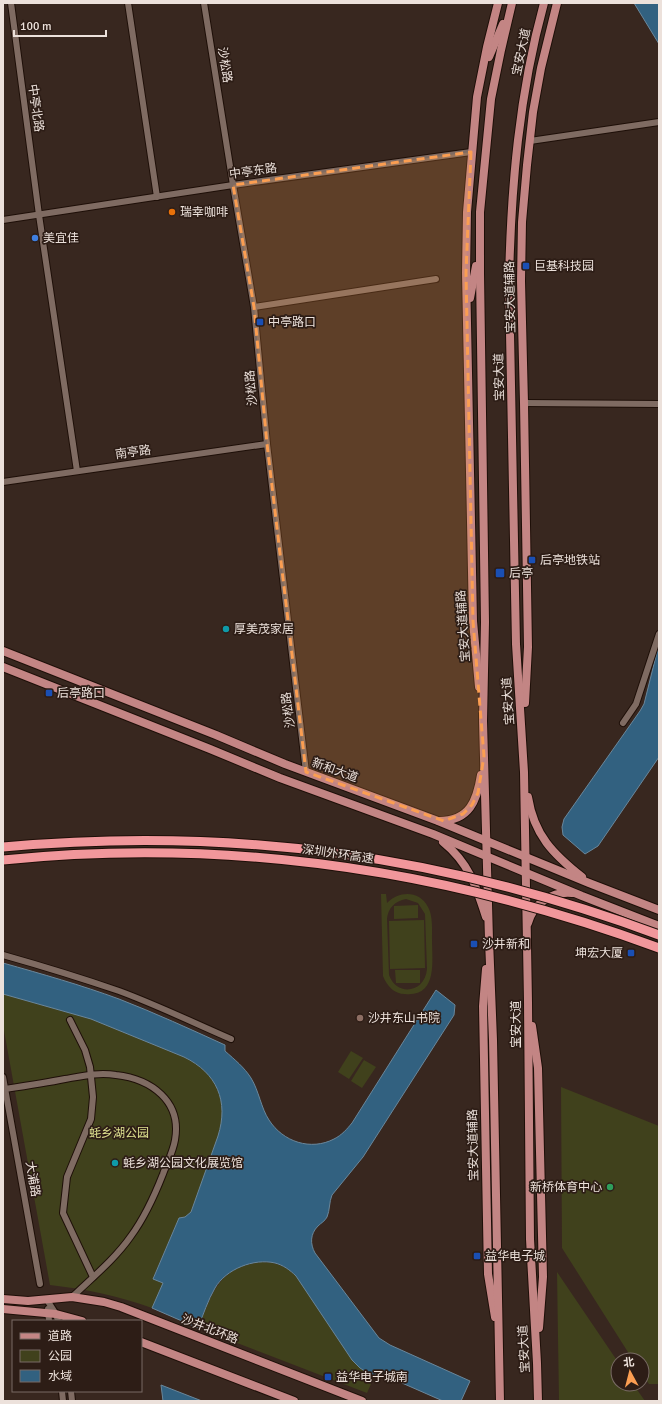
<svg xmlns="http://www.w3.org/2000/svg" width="662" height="1404" viewBox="0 0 662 1404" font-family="Signika,'Noto Sans SC',sans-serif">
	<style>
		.green { fill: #40411c; fill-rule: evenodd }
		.water { fill: #326180; stroke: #6a879b }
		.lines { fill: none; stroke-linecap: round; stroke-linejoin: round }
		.minor-casing { stroke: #1e0f08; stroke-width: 8 }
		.major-casing { stroke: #1e0f08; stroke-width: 10 }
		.minor { stroke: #7f6b62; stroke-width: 6 }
		.major { stroke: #c38584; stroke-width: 8 }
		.highway-bridge-casing { stroke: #1e0f08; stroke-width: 11; stroke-linecap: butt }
		.highway-bridge { stroke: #f1979b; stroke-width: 9 }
		.marked { fill: #fb9e52; fill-opacity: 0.2; stroke: #fb9e52; stroke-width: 3; stroke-dasharray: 8 5; stroke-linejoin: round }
		.food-dot { fill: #e8710a; stroke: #2d1d16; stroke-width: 1.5 }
		.shop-dot { fill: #3f7fe0; stroke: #2d1d16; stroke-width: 1.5 }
		.transit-dot { fill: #1a4fb4; stroke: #2d1d16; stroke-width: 1.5 }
		.culture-dot { fill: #0f9aa8; stroke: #2d1d16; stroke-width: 1.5 }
		.education-dot { fill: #8d6e63; stroke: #2d1d16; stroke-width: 1.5 }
		.leisure-dot { fill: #2e9e5b; stroke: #2d1d16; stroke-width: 1.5 }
		.labels { text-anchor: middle; stroke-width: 3.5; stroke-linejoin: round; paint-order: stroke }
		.street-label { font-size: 12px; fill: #ece1db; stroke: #2d1d16 }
		.poi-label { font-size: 12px; fill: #ece1db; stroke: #2d1d16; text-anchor: start }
		.park-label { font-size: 12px; fill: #dde08f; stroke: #2d1d16 }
	</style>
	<rect width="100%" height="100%" fill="#38271f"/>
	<g class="green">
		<path d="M381 894H386L387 903C399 891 419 890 428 907 433 916 432 930 432 940 432 961 438 997 405 994 394 994 387 986 383 976ZM406 899 418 903 425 914 427 969C425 993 397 997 389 975L387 919C388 908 395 901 406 899Z"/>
		<path d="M418 905V918L394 919V906Z"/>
		<path d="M424 920 425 968 390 969 389 921Z"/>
		<path d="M395 970H420V983H396Z"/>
		<path d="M3 994 91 1019 184 1057C217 1073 229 1101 218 1136L191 1212 185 1217 179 1218 153 1278 163 1283 152 1308C119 1296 85 1289 50 1285L3 1025Z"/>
		<path d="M351 1051 363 1058 349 1079 338 1072Z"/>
		<path d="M364 1060 376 1067 362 1088 351 1081Z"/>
		<path d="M561 1087 659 1126V1384H649L642 1374V1360H633L562 1248Z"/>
		<path d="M261 1262C275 1262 286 1266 296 1276L352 1360 360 1368 374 1377 367 1393 198 1328C213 1293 217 1268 261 1262Z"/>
		<path d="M557 1272 618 1362V1384H633L645 1401H559Z"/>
	</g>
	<g class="water">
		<path d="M634 3H659V44Z"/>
		<path d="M659 644V757L598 846 585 854 563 835 562 827 564 819 640 711 644 704Z"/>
		<path d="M3 963C42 974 81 985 119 999 155 1013 190 1029 225 1045V1051C235 1060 244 1067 251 1078 259 1091 261 1108 269 1120 283 1142 311 1151 334 1139 342 1135 347 1129 352 1123L436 990 455 1005 454 1015 363 1157 332 1195C329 1202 330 1210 327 1217 325 1221 321 1223 318 1226 310 1234 310 1244 315 1253L379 1338 390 1345 470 1381 461 1401H443L377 1372 374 1377 360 1368 352 1360 296 1276C290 1270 283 1265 275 1263 254 1258 226 1269 215 1288 208 1300 203 1315 198 1328L152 1308 163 1283 153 1279 179 1218 185 1217 191 1212 218 1136C229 1101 217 1073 184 1057L91 1019 3 994Z"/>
		<path d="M161 1385 202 1401H163Z"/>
	</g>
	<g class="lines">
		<g class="minor-casing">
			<g id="minor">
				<path d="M11 3 39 215 77 471"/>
				<path d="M128 3 157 197"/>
				<path d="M204 3 233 185 254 307 267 444 306 772"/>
				<path d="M530 141 659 122"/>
				<path d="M3 220 233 185 471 152"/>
				<path d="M254 307 436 279"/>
				<path d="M524 403 659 404"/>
				<path d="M3 482 267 444"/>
				<path d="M623 723 636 704 659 634"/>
				<path d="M3 955C42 966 81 978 119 991 157 1005 194 1023 231 1039"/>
				<path d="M70 1020 85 1050 90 1067 93 1097 91 1119 67 1177 63 1213 93 1277"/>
				<path d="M3 1077 40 1284"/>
				<path d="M5 1089C25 1086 45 1083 65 1079 82 1076 99 1072 116 1075 151 1079 182 1101 175 1140 173 1152 167 1163 163 1174 154 1197 145 1217 131 1236 115 1259 93 1277 72 1297"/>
				<path d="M47 1300 56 1314 58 1321"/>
				<path d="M48 1309 49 1321"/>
				<path d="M62 1391 63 1401"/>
				<path d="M71 1391 72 1401"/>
			</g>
		</g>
		<g class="major-casing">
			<g id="major">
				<path d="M489 57 503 24"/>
				<path d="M470 298 476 266"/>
				<path d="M3 651 216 735 285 764 438 821 589 883 659 910"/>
				<path d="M3 667 210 749 280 778 433 834 582 896 659 926"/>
				<path d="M479 687 473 621 466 273 467 212 477 97 487 47 498 3"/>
				<path d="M525 703 528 647 524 403 521 281 522 222 527 165 533 112 541 68 557 3"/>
				<path d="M528 797C534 835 553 854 582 877"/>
				<path d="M439 821C470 821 477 800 481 775"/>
				<path d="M443 842C469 863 476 886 486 917"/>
				<path d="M528 923C533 904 552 891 572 893"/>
				<path d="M486 969 483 1006 488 1274 495 1317"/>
				<path d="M532 1026 538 1068 543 1277 539 1328"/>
				<path d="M3 1299 28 1301 72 1297 104 1302 121 1307 362 1401"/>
				<path d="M3 1309 56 1314 82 1321"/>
				<path d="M141 1342 294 1401"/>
				<path d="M500 1401 493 1040 489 940 483 721 485 622 480 273V212L491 99 501 50 512 3"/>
				<path d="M538 1401 537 1363 530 1239 528 1002 524 772 516 644 509 281C511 187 519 94 544 3"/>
			</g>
		</g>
		<use href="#minor" class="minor"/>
		<use href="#major" class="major"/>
		<g class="highway-bridge-casing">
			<g id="highway-bridge">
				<path d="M3 847C232 826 444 855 659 935"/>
				<path d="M3 860C227 837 448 870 659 948"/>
			</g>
		</g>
		<use href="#highway-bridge" class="highway-bridge"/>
	</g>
	<path class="marked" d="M471 152 466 273 473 621 484 756 478 793 472 805 463 814 444 821 306 772 267 444 254 307 233 185Z"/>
	<circle class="food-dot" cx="172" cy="212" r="4"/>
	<circle class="shop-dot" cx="35" cy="238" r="4"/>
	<g class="transit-dot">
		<rect x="522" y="262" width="8" height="8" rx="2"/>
		<rect x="256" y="318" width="8" height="8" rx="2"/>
		<rect x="528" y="556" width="8" height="8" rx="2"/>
		<rect x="495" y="568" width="10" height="10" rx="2"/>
		<rect x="45" y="689" width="8" height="8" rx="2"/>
		<rect x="470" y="940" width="8" height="8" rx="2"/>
		<rect x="627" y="949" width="8" height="8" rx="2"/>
		<rect x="473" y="1252" width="8" height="8" rx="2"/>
		<rect x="324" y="1373" width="8" height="8" rx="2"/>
	</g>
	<g class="culture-dot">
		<circle cx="226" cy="629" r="4"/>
		<circle cx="115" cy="1163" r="4"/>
	</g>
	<circle class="education-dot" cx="360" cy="1018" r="4"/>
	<circle class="leisure-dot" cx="610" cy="1187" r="4"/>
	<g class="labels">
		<g class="street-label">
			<text transform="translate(521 52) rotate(-78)" y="4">宝安大道</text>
			<text transform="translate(225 65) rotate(81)" y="4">沙松路</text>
			<text transform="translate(36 108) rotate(82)" y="4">中亭北路</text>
			<text transform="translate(253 171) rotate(-8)" y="4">中亭东路</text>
			<text transform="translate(510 297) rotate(-91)" y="4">宝安大道辅路</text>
			<text transform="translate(499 377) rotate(-91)" y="4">宝安大道</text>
			<text transform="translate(251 388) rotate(-95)" y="4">沙松路</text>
			<text transform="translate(133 452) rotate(-8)" y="4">南亭路</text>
			<text transform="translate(463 626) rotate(-94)" y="4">宝安大道辅路</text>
			<text transform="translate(508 701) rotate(-94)" y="4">宝安大道</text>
			<text transform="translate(288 710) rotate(-97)" y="4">沙松路</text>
			<text transform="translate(335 770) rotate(20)" y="4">新和大道</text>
			<text transform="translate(338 854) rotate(8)" y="4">深圳外环高速</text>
			<text transform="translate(516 1024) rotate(-90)" y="4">宝安大道</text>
			<text transform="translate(473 1145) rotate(-91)" y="4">宝安大道辅路</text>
			<text transform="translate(33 1179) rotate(80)" y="4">大浦路</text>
			<text transform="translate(210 1329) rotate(21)" y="4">沙井北环路</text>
			<text transform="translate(524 1349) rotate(-93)" y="4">宝安大道</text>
		</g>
		<g class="poi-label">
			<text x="180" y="216">瑞幸咖啡</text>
			<text x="43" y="242">美宜佳</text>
			<text x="534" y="270">巨基科技园</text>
			<text x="268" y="326">中亭路口</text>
			<text x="540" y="564">后亭地铁站</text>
			<text x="509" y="577">后亭</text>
			<text x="234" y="633">厚美茂家居</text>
			<text x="57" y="697">后亭路口</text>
			<text x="482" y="948">沙井新和</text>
			<text x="623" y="957" text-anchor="end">坤宏大厦</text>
			<text x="368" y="1022">沙井东山书院</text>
			<text x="123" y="1167">蚝乡湖公园文化展览馆</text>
			<text x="602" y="1191" text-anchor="end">新桥体育中心</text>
			<text x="485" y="1260">益华电子城</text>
			<text x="336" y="1381">益华电子城南</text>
		</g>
		<g class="park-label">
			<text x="119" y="1137">蚝乡湖公园</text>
		</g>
	</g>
	<rect width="662" height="1404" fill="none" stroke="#ece1db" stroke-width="8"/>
	<rect x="12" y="1320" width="130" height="72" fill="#2d1d16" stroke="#796b65"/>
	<rect x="20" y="1333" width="20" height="6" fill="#c38584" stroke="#796b65"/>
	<text x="48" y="1340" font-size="12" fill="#ece1db">道路</text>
	<rect x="20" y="1350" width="20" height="12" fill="#40411c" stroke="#796b65"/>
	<text x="48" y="1360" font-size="12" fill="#ece1db">公园</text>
	<rect x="20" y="1370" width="20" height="12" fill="#326180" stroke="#796b65"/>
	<text x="48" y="1380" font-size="12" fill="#ece1db">水域</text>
	<g transform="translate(630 1372) rotate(353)"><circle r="19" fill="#2d1d16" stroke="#796b65"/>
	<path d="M0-3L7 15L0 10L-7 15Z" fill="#fb9e52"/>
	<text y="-6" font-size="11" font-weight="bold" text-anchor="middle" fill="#ece1db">北</text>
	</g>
	<path d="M14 30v6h92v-6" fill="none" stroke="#ece1db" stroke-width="2"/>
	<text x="20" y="30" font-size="12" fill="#ece1db" stroke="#2d1d16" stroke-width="3" paint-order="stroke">100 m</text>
</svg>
